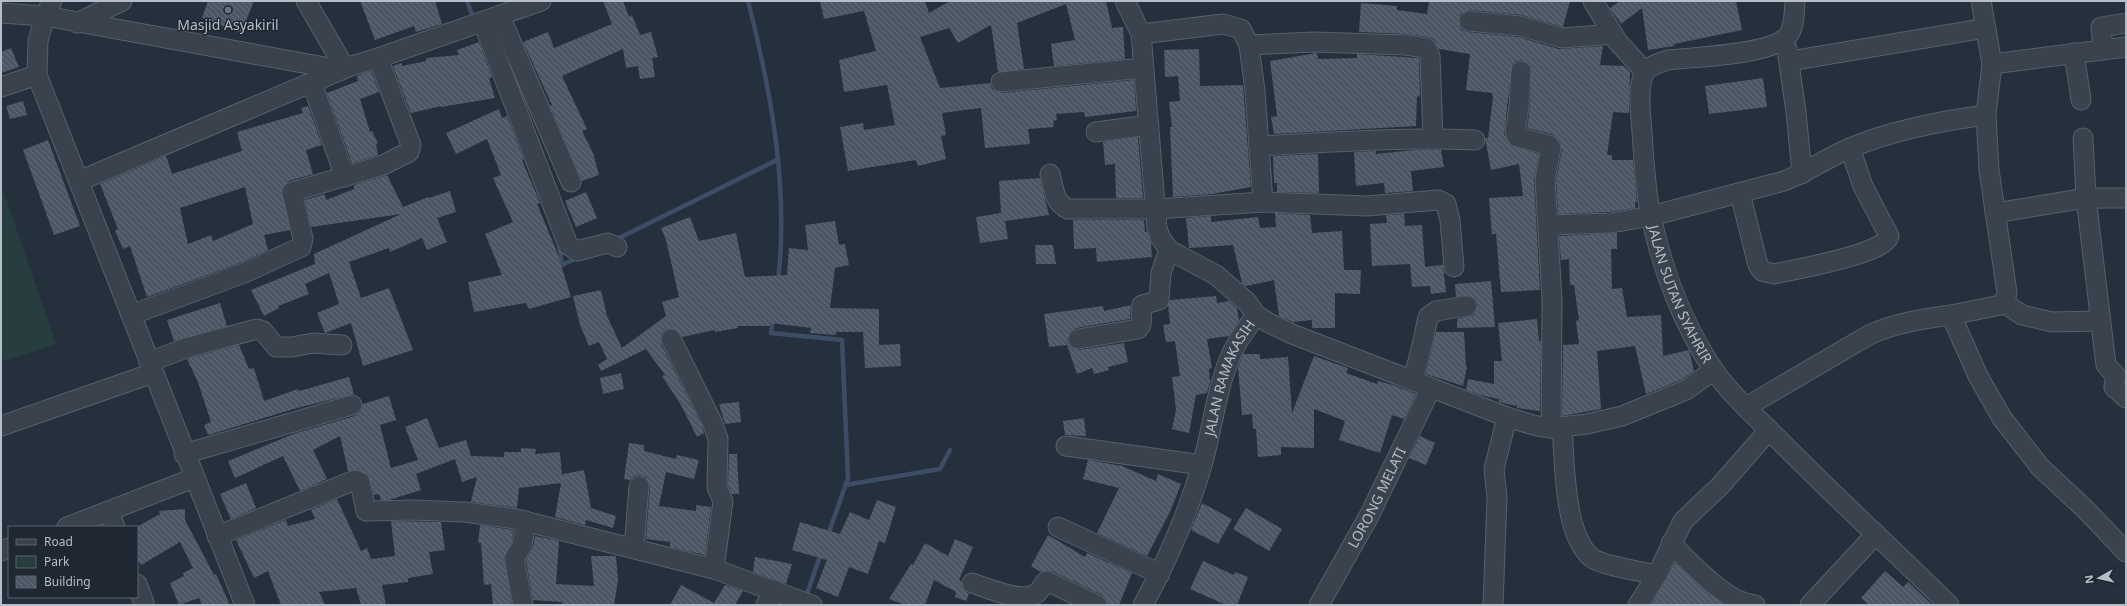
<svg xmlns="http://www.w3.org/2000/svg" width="2127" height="606" viewBox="0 0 2127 606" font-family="'Noto Sans',sans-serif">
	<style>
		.green { fill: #283d3f }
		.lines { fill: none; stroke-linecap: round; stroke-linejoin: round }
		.stream { stroke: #3c4d65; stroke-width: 4.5 }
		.building { fill: url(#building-back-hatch); fill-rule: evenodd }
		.minor-casing { stroke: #57606b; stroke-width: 21 }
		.minor { stroke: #39424d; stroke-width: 19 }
		.worship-dot { fill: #6b7280; stroke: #1e2732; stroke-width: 1.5 }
		.labels { text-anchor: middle; stroke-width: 3; stroke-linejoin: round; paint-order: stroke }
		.poi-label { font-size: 14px; fill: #b5bdc8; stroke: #1e2732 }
		.street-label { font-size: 14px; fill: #b5bdc8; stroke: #1e2732 }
	</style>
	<defs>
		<pattern id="building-back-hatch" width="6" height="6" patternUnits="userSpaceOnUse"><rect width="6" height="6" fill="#4c5765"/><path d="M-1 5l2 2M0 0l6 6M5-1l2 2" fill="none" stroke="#646d7a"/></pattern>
	</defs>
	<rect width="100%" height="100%" fill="#25303d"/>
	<path class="green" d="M1 184 56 344 1 362Z"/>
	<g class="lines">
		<g class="stream">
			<path d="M467 1 474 20"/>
			<path d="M748 1C771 91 789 188 778 281"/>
			<path d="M619 238 777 160"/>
			<path d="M559 243 562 265 579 257"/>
			<path d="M773 318 771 333 842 340 848 478 828 535"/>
			<path d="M845 485 940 469 950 450"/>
			<path d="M806 597 821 553"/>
		</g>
	</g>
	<g class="building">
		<path d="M208 1H254L241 33 202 18Z"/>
		<path d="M360 1H435L442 24 416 32 414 26 375 40Z"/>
		<path d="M603 1H623L629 17 632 15 640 35 651 32 658 57 652 58 655 77 640 79 638 66 626 68 623 49 562 76 587 129 582 131 593 153 599 175 582 181 550 106 552 105 523 42 548 32 554 48 612 24Z"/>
		<path d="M820 1H925L929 13 950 1H1106L1112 28 1123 27 1125 59 1054 66 1051 44 1075 40 1066 4 1017 23 1024 69 998 72 991 25 958 43 949 28 920 37 940 88 990 83 992 89 1002 93 1134 80 1136 111 1085 117 1084 112 1056 114 1057 120 1053 121 1054 127 1028 129 1030 144 985 148 981 108 942 113 946 135 941 136 946 159 918 166 916 160 848 171 840 127 863 123 864 130 895 125 887 85 844 92 839 60 876 51 864 11 824 19Z"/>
		<path d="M1429 1H1570L1563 27 1521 15 1470 10 1460 14 1459 25 1462 30 1468 32 1518 37 1559 49 1603 46 1600 65 1624 66 1630 72 1629 113 1613 112 1607 155H1612V160H1633L1637 202H1635V208L1610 212 1558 214 1556 180 1562 150 1560 142 1552 134 1527 128 1530 108 1531 66 1522 60 1516 61 1512 65 1504 134 1510 145 1539 154 1534 180 1540 290 1501 292 1496 234H1492L1489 198 1523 196 1519 164 1491 170 1485 138H1488L1493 97 1492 93 1466 90 1470 54 1439 49 1433 39 1428 37 1406 34 1359 32 1361 3 1397 6V10L1427 14Z"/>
		<path d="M1620 1H1736L1742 30 1674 44V46L1648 50 1642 8 1621 24 1610 8Z"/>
		<path d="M479 42 492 77 489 79 495 98 441 107V106L411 113 393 66 401 63 402 66 426 61V58L459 55 457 50Z"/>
		<path d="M11 48 19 67 1 73V52Z"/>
		<path d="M1199 49 1200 86 1243 85 1251 187 1212 194 1173 197 1170 127H1172L1169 102 1180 101 1178 76 1165 77 1164 50Z"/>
		<path d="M1317 53 1318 59 1357 58V54L1419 58 1420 97 1417 96 1416 126 1274 134 1271 117 1277 116 1270 61Z"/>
		<path d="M371 71 379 92 360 99 370 132 372 131 378 143 376 144 378 155 352 163 327 93 358 81 357 76Z"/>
		<path d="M1763 78 1767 107 1709 114 1705 86Z"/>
		<path d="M23 101 27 115 10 119 6 106Z"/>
		<path d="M308 106 322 145 306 150 313 174 289 181 282 189 290 230 264 235 268 250 240 263 147 297 130 246 123 249 115 231 118 229 100 184 166 156 172 174 242 151 237 132 303 113 301 108ZM245 187 253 224 213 241 211 235 188 244 180 208Z"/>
		<path d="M499 109 502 118 507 116 524 160H522L540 203 537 204 557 252 571 297 529 309 526 303 474 312 468 282 502 275 485 234 513 222 493 178 501 175 487 139 456 154 446 133Z"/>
		<path d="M1138 137 1143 198H1116L1115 164 1105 165 1103 142Z"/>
		<path d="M48 140 80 226 54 235 23 150Z"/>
		<path d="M1415 150H1441L1444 167 1411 171 1413 191 1385 193 1384 183 1356 186 1354 152 1376 151V154Z"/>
		<path d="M1318 154 1319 193 1277 192V183H1274L1273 156Z"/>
		<path d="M387 175 403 207 428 197 429 198 450 191 456 212 437 218 447 242 427 250 422 238 390 252 389 248 349 262 361 298 389 288 413 350 363 366 351 323 325 333 317 313 339 304 329 273 305 284 309 294 278 306 279 308 264 316 251 290 315 264 314 254 401 214 311 227 305 200 325 194 326 200 354 189V185Z"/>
		<path d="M1040 178 1049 215 1005 221 1008 239 980 243 976 217 1001 213 999 181Z"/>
		<path d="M586 192 597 218 576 227 565 201Z"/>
		<path d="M1275 213 1310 215 1312 233 1342 231 1344 270H1361L1360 294 1335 293V328H1312V320L1293 322 1279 316 1274 280 1246 286 1242 283 1233 245 1189 248 1186 218 1211 216V222L1258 217 1260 228 1276 227Z"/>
		<path d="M1404 214 1405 226 1422 225 1425 267 1443 265 1446 292 1431 294 1430 286 1412 287 1410 264 1372 266 1370 224 1387 223 1386 215Z"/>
		<path d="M690 217 699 241 736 233 745 277 787 275 789 248 808 250 805 225 835 221 839 245 845 244 849 265 835 268 830 308 879 309V345L900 344 901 366 865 368 863 332H836V335L810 333 811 328 770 323V326H738V328L715 332V330L682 337 677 330 666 329 662 333 661 344 703 428 704 433 697 437 681 405 662 376 665 375 646 349 601 371 598 365 607 359 599 342 589 346 580 325 573 296 601 290 607 316 622 348 666 316 662 302 679 297 666 240 661 228Z"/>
		<path d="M1073 220H1144L1145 232H1147L1151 243 1152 257 1097 262 1096 248 1074 249Z"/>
		<path d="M1617 233V249H1611L1612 289 1622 288 1627 317 1661 315 1663 356 1689 350 1694 371 1681 380 1646 394 1635 346 1597 351 1601 409 1562 416 1563 345 1579 344 1576 321 1579 320 1574 285H1570L1569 259 1561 260 1559 236Z"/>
		<path d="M1035 245H1053L1056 264H1036Z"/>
		<path d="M1491 281 1495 327 1457 328V319L1474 315 1478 305 1475 299 1471 296 1456 297 1455 284Z"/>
		<path d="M1216 296 1217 303 1229 301 1237 308 1239 321 1229 336 1207 339 1212 368 1209 369 1210 382 1207 393 1196 395 1189 433 1172 429 1176 410 1172 377 1180 376 1175 341 1166 342 1163 325 1170 324 1168 305 1170 300Z"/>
		<path d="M220 303 227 326 174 341 167 320Z"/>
		<path d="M1131 305 1130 319 1076 328 1071 331 1067 340 1070 346 1079 350 1124 343 1128 362 1108 367 1109 370 1094 374 1092 368 1077 374 1067 345 1049 347 1044 314 1103 306 1104 311Z"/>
		<path d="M1537 319 1539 341H1541L1540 411 1517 408V406L1499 402V399L1484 396 1466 390 1468 379 1494 384V361H1502L1498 323Z"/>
		<path d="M1436 332H1464L1466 367H1467L1463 386 1426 374Z"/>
		<path d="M239 345 249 369 254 368 264 401 298 389 299 391 349 377 354 394 297 408 208 435 204 425 211 422 198 382 187 359Z"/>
		<path d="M1243 354H1260V359L1288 357 1292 413 1314 356 1348 368 1346 373 1377 384 1378 381 1393 385 1416 394 1404 419 1392 415 1380 453 1339 440 1345 421 1314 409V448L1281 447V455L1258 457 1256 429H1253L1252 414 1242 415 1238 367Z"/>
		<path d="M621 373 624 389 603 394 600 378Z"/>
		<path d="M389 396 396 420 380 425 391 468 418 460 405 427 427 418 439 448 466 440 471 456 504 457V452H521V448L536 449 535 454 560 452 562 476 563 474 584 470 591 508 616 516 613 528 586 520 585 525 555 517 561 483 519 488 517 508 471 502 477 477 462 482 455 459 416 474 421 490 389 500H381L379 494 374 495 368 475 359 470 348 471 340 436 313 450 327 479 300 491 283 456 235 478 228 461 296 433 355 416 360 412 363 404Z"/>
		<path d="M739 402 741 422 725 424 719 404Z"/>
		<path d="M1084 418 1086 436 1065 435 1063 421Z"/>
		<path d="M1420 436 1435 443 1426 465 1409 458Z"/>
		<path d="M629 443 644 445V451L676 459 677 455 699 460 694 479 666 472 659 506 696 511V505L711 507 705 555 670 547V542L646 539 650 486 646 477 640 475 634 476 630 480 624 479Z"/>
		<path d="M729 454H737L739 494H732L728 485Z"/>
		<path d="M1088 460 1122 466 1156 481 1158 474 1181 484 1170 512 1147 556 1097 533 1119 488 1083 479Z"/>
		<path d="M246 483 256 508 231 519 220 494Z"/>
		<path d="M337 499 361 551 367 548 371 559 395 556 391 521 441 522 445 550 429 552 433 574 408 578V582L382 585 386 605H361L356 588 319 592 325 605H281L268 571 254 578 236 540 286 520 288 526 315 519 311 510Z"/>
		<path d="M877 500 896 507 885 543 879 541 868 574 849 567 838 597 816 588 827 560 792 550 800 522 840 534 850 512 869 520Z"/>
		<path d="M1202 503 1232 519 1218 544 1191 530Z"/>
		<path d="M1246 508 1282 529 1269 551 1233 529Z"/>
		<path d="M185 509V520L214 575 216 574 230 605H202L199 598 179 605 170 583 184 576 183 573 193 568 180 542 141 565 137 559V527L160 514 159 511Z"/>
		<path d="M480 525 513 530 512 542 504 557 512 605H493L491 584 484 585 481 543H478Z"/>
		<path d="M1048 535 1085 557 1087 553 1132 573 1119 605 1108 604 1102 595 1052 571 1041 572 1031 566Z"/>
		<path d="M535 536 559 541 556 584 594 586 591 556H616L618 580 614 605H562V602L533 600 526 560 533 548Z"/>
		<path d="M955 539 973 547 959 580 961 581 964 590 969 594 966 601 955 597 956 592 934 580 925 605H906L889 599 911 564 913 565 925 543 948 556Z"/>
		<path d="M755 557 792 564 786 584 753 572Z"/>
		<path d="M1203 561 1234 575 1235 572 1248 577 1237 605H1226L1190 589Z"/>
		<path d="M1675 563 1707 592 1724 605H1651Z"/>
		<path d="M1885 571 1903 587 1908 582 1932 605H1869L1861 598Z"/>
		<path d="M681 585 714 603 725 585 743 591 735 605H670Z"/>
	</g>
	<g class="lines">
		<g class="minor-casing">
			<g id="minor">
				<path d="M306 1 342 63 348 67"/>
				<path d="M1125 1 1141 34 1157 228 1160 237 1169 250 1216 275 1247 302 1256 315 1269 323 1292 334 1507 417 1537 426 1551 428 1587 424 1622 416 1686 390 1714 370"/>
				<path d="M1593 1 1617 41 1645 72"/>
				<path id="s1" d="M1795 1C1794 11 1795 25 1789 34 1776 55 1694 57 1668 60 1662 62 1655 64 1649 68 1635 78 1641 116 1642 132 1644 160 1645 189 1651 216 1662 269 1683 324 1713 369 1729 393 1757 418 1777 438 1833 495 1892 549 1949 605"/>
				<path d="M1981 1 1992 64 1986 115 1989 170 2007 293 2005 300 2001 305 1951 315 1978 376 2002 418 2040 467 2086 510 2126 552"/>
				<path d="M1 13 45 16 52 1"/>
				<path d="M500 16 571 182"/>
				<path d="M1469 21 1520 26 1562 38 1613 34"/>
				<path d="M483 22 568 245 577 251 608 243 617 247"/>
				<path d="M77 23 122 1"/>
				<path d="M1141 34 1223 24 1241 29 1249 45 1255 91 1263 202"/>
				<path d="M1249 45 1314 42 1406 45 1426 48 1430 56 1433 138"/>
				<path d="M1787 49 1796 112 1802 174"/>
				<path d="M2103 50 2101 27 2126 23"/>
				<path d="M2074 53 2081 100"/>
				<path d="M1790 61 1986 28"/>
				<path d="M1992 64 2126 47"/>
				<path d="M1521 71 1519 107 1515 131 1517 137 1549 145 1551 148 1545 179 1552 300 1551 428"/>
				<path d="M1001 82 1143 68"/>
				<path d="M312 83 345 177"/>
				<path d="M1 87 37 75"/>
				<path d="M1096 132 1149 125"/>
				<path d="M2083 138 2086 198 2106 365 2116 376 2114 387 2126 398"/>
				<path d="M1259 146C1331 142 1403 137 1475 140"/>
				<path d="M1050 174C1054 188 1054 203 1068 209H1155L1263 202 1367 206 1438 200 1446 204 1450 220 1454 267"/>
				<path d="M79 181 348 67 378 58 541 1"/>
				<path d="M1740 193 1758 265 1762 271 1774 274C1792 270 1886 254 1889 236L1863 186 1850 148"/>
				<path d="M1995 213 2086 198H2126"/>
				<path d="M1549 225 1611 223 1651 216 1784 181C1807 172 1827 158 1850 148 1893 130 1940 121 1986 115"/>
				<path d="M2004 303 2022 315 2052 322 2100 321"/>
				<path d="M131 315 244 273 301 247 303 239 292 192 383 165 409 152 411 145 378 58"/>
				<path d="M671 339 713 424 718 439 717 487 723 501 714 569"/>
				<path d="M1078 339 1138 329 1141 325 1142 305 1159 300 1161 273 1169 250"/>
				<path d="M149 362 186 348 257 329 263 331 276 347H292L313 343 342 345"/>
				<path d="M1413 381 1423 341 1428 317 1436 311 1467 306"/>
				<path d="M1746 407 1869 335C1895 323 1922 319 1951 315"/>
				<path d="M1 426 153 373"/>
				<path d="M1562 427C1565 461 1563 535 1592 558 1601 565 1643 572 1657 575"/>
				<path d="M1066 446 1202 465"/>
				<path d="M184 454 352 405"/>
				<path d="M109 512 115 527"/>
				<path d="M67 527 194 478"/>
				<path d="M1058 527 1160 574"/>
				<path d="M217 536 355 480 360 482 366 511 413 510 464 512 516 519 714 569 812 605"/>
				<path d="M1671 543C1684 558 1722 595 1740 601 1745 603 1750 604 1755 605"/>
				<path d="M634 548 639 486"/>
				<path d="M1 551 9 548"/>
				<path d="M972 583C988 588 1022 604 1037 593 1041 590 1042 584 1047 581L1097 605"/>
				<path d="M137 584 144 603"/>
				<path d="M245 605 37 75 38 41 45 16 341 70"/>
				<path d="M523 605 515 563V557L522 546 526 521"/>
				<path d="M766 605 775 590"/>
				<path id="s2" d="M1143 605C1167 561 1188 513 1202 465 1213 428 1216 388 1232 353 1238 339 1248 327 1256 315"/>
				<path id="s3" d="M1319 605 1369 516 1431 388"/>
				<path d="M1493 605 1497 498 1494 469 1507 417"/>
				<path d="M1638 605 1657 575 1683 521 1720 486 1769 430"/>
				<path d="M1810 605 1876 534"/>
			</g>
		</g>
		<use href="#minor" class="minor"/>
	</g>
	<circle class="worship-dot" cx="228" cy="10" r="4"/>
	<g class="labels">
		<g class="poi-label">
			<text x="228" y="30">Masjid Asyakiril</text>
		</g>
		<g class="street-label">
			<text dy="5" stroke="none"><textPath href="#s1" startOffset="415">JALAN SUTAN SYAHRIR</textPath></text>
			<text dy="5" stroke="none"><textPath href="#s2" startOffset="244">JALAN RAMAKASIH</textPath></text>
			<text dy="5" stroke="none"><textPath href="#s3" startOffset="122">LORONG MELATI</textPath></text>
		</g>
	</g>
	<rect width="2127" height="606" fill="none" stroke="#b5bdc8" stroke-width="4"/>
	<rect x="8" y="526" width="130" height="72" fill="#1e2732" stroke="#5a636e"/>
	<rect x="16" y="539" width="20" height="6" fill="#39424d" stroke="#5a636e"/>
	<text x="44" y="546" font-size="12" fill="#b5bdc8">Road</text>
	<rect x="16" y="556" width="20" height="12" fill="#283d3f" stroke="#5a636e"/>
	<text x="44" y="566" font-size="12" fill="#b5bdc8">Park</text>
	<rect x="16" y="576" width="20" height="12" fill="url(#building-back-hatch)" stroke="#5a636e"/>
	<text x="44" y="586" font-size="12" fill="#b5bdc8">Building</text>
	<g transform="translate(2099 578) rotate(262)" stroke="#1e2732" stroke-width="3" paint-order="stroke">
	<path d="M0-3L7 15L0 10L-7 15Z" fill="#b5bdc8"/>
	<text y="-6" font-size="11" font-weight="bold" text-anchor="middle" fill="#b5bdc8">N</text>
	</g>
</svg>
